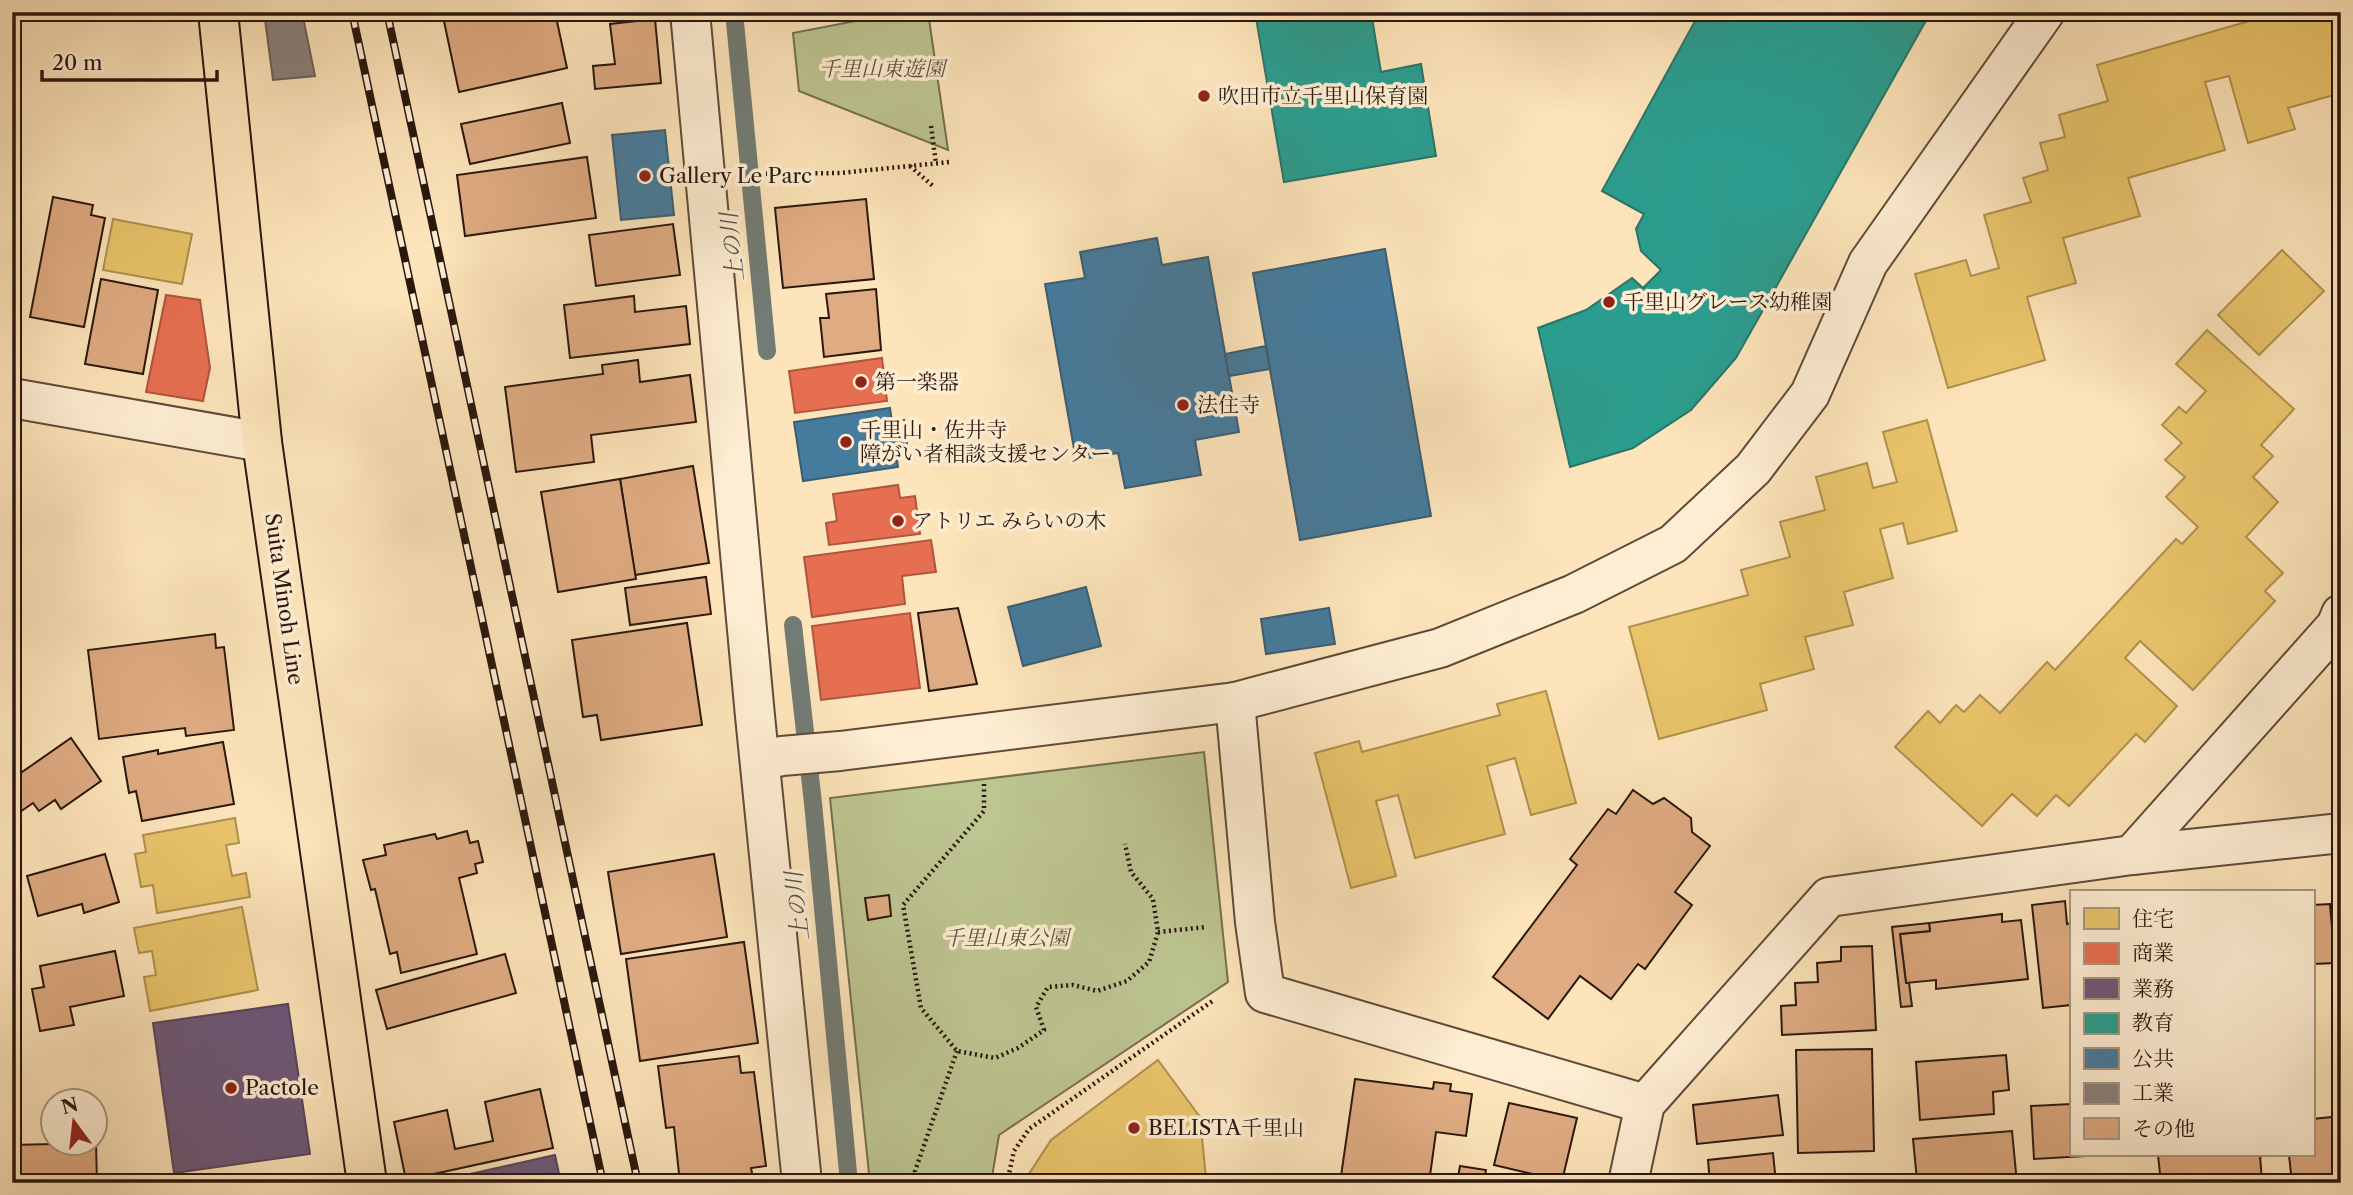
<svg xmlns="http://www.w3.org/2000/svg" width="2353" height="1195" viewBox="0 0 2353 1195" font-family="'Libre Caslon Text','Noto Serif JP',serif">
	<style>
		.green { fill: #bdc591; stroke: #746e50; stroke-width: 2 }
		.homes { fill: #e9c46a; stroke: #b0904e; stroke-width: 2 }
		.shops { fill: #e76f51; stroke: #ae553d; stroke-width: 2 }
		.offices { fill: #6d597a; stroke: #59455a; stroke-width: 2 }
		.schools { fill: #2a9d8f; stroke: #2a7568; stroke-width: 2 }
		.public { fill: #457b9d; stroke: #3d5d72; stroke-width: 2 }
		.industry { fill: #8a817c; stroke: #6d615b; stroke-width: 2 }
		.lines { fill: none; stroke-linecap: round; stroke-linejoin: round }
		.stream { stroke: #727b74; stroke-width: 18 }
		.building { fill: #dfab82; stroke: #2a170e; stroke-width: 2 }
		.minor-casing { stroke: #5f4a39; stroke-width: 42 }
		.major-casing { stroke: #2a170e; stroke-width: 42 }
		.path { stroke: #2a170e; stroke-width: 4.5; stroke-dasharray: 2 3.5; stroke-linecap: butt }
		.minor { stroke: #feedd2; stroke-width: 38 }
		.major { stroke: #fde4ba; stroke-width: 38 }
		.rail-casing { stroke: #2a170e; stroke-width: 8 }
		.rail { stroke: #feedd2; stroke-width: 5; stroke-dasharray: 16; stroke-linecap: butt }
		.poi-dot { fill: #8f2418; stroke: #feedd2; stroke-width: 2.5 }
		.labels { text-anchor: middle; stroke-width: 7; stroke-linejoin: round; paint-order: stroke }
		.park-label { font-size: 21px; font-style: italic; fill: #5d543c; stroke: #feedd2 }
		.poi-label { font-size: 21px; fill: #2a170e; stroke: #feedd2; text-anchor: start }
		.street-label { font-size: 21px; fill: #2a170e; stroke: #feedd2 }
		.water-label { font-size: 23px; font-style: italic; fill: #54514a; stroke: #feedd2 }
	</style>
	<rect width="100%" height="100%" fill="#fde4ba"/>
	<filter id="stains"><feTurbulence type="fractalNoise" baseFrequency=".00286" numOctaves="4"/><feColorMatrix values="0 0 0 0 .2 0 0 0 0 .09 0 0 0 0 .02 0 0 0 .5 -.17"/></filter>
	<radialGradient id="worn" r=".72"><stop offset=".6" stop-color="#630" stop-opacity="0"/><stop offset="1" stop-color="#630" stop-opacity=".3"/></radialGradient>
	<g class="green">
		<path d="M902 12H928L948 150 799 91 793 33Z"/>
		<path d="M1204 752 1228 982 999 1135 991 1183H870L830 798Z"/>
	</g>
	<g class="homes">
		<path d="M2269 12H2341V93L2288 108 2295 129 2248 143 2229 76 2205 82 2225 150 2128 178 2140 216 2063 238 2076 283 2027 297 2045 360 1948 388 1915 274 1966 260 1971 276 1999 268 1984 215 2031 202 2023 178 2048 170 2040 143 2065 137 2059 115 2108 101 2097 65 2270 15Z"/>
		<path d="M113 219 192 234 182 284 103 270Z"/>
		<path d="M2282 250 2324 291 2259 355 2218 315Z"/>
		<path d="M2207 330 2294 409 2261 445 2273 456 2253 477 2278 502 2246 537 2283 573 2265 591 2275 601 2193 690 2140 641 2125 658 2177 706 2145 742 2136 734 2069 806 2056 795 2037 816 2012 794 1982 826 1895 747 1928 711 1940 723 1956 705 1964 712 1980 695 2000 713 2047 662 2055 670 2176 539 2182 544 2198 527 2166 497 2185 477 2165 460 2182 443 2162 425 2179 407 2186 413 2206 391 2176 364Z"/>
		<path d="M1927 420 1957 531 1908 544 1903 523 1880 529 1893 578 1844 592 1853 625 1805 637 1814 669 1760 684 1767 710 1659 739 1629 627 1748 595 1741 570 1790 557 1780 522 1825 510 1816 477 1867 463 1873 488 1897 482 1883 432Z"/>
		<path d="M1546 691 1576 803 1531 815 1515 758 1487 766 1505 834 1415 858 1398 795 1376 801 1396 876 1351 888 1315 753 1359 741 1362 752 1500 715 1497 704Z"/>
		<path d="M235 818 239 843 226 845 232 876 246 873 250 897 157 913 153 885 141 887 135 854 146 852 143 835Z"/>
		<path d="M242 907 258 990 150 1011 144 977 156 975 152 951 139 953 134 928Z"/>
		<path d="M1158 1060 1200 1117 1206 1178 1156 1183H1023L1051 1140Z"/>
	</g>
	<g class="shops">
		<path d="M166 295 200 300 210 368 203 401 146 392Z"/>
		<path d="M882 358 887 401 795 413 789 371Z"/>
		<path d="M898 485 900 498 915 496 920 534 829 545 826 523 837 521 833 494Z"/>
		<path d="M931 540 936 572 902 576 905 604 812 617 804 557Z"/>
		<path d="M910 613 920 688 821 700 812 626Z"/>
	</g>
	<g class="offices">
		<path d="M288 1004 310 1154 174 1173 153 1023Z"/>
		<path d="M555 1155 561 1183H430Z"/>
	</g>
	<g class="schools">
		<path d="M1255 12H1371L1381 72 1421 64 1436 156 1284 182Z"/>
		<path d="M1700 12H1920L1928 17 1736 358 1691 410 1633 448 1570 467 1538 328 1586 310 1632 278 1643 288 1661 270 1641 251 1636 229 1644 214 1602 191Z"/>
	</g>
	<g class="public">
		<path d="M665 130 674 215 621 220 612 135Z"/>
		<path d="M1157 238 1162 265 1208 257 1239 432 1195 440 1201 475 1125 488 1118 453 1076 460 1045 284 1085 278 1080 252Z"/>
		<path d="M1385 249 1431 516 1300 540 1253 273Z"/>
		<path d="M1266 346 1270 369 1229 376 1225 354Z"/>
		<path d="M890 408 892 422 904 420 907 444 895 446 898 467 803 481 794 422Z"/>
		<path d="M1086 587 1101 646 1023 666 1008 607Z"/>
		<path d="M1329 608 1335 644 1266 654 1261 619Z"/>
	</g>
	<path class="industry" d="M264 12H302L315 76 273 80Z"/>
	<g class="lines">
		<g class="stream">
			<path d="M734 12 767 351"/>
			<path d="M793 625 813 803 849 1183"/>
		</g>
	</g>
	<g class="building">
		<path d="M442 12H555L567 68 459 92Z"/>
		<path d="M655 19 661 83 595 89 593 66 615 64 610 24Z"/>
		<path d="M562 103 570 143 470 164 461 124Z"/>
		<path d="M587 157 596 218 465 236 457 175Z"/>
		<path d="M53 197 93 205 91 215 105 218 84 327 30 317Z"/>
		<path d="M866 199 874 279 783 288 775 208Z"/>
		<path d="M673 224 680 275 596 286 589 235Z"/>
		<path d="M101 279 158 290 143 374 85 364Z"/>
		<path d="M876 289 881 350 824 357 820 318H829L826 294Z"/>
		<path d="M634 296 635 312 686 306 690 344 570 358 564 305Z"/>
		<path d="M638 360 640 382 690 375 696 422 591 435 594 462 516 472 505 387 603 374 602 365Z"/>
		<path d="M693 466 709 563 635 575 620 479Z"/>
		<path d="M620 479 636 579 558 592 541 492Z"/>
		<path d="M706 577 711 614 630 625 625 588Z"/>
		<path d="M958 608 977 684 929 691 918 613Z"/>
		<path d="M687 623 702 725 601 740 597 715 583 717 572 640Z"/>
		<path d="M215 634 216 648 224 647 234 730 186 736 185 728 99 739 88 650Z"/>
		<path d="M71 738 101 781 61 809 55 800 39 811 33 803 14 816 12 813V779Z"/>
		<path d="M223 742 234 804 142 821 136 791 129 793 123 757 158 750V754Z"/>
		<path d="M1633 790 1653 804 1664 798 1691 818 1692 832 1710 846 1675 892 1692 905 1645 969 1638 964 1611 999 1580 976 1548 1019 1493 977 1577 865 1570 859 1608 809 1616 814Z"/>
		<path d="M467 831 470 843 478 841 483 862 475 864 477 873 459 878 477 954 401 973 397 952 390 954 375 889 371 890 363 860 386 855 384 845 435 834 437 839Z"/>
		<path d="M105 854 119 902 84 913 82 904 38 916 27 876Z"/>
		<path d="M714 854 727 937 621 954 608 872Z"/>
		<path d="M889 895 891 916 868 920 865 898Z"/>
		<path d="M2065 901 2067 924 2071 923V1005L2043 1008 2032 905Z"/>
		<path d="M2330 904 2335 963 2313 964V905Z"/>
		<path d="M2002 914V922L2021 920 2028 979 1936 989V980L1906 983 1900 934 1930 931 1929 923Z"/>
		<path d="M1929 923 1930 931 1900 934 1906 983H1909L1912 1006 1901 1007 1892 927Z"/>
		<path d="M744 942 758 1043 640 1061 626 959Z"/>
		<path d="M1872 946 1876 1030 1782 1035 1781 1006 1796 1005 1795 983 1818 982 1817 963 1841 961V947Z"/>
		<path d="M115 951 124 996 70 1007 74 1025 40 1031 32 989 44 987 40 966Z"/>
		<path d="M505 954 516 993 387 1029 376 990Z"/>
		<path d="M15 1000 18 1090H12V1001Z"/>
		<path d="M1872 1049 1874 1151 1798 1153 1796 1050Z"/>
		<path d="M2006 1055 2009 1090 1993 1092 1994 1114 1920 1120 1916 1062Z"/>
		<path d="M739 1056 741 1073 754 1072 766 1166 751 1168 753 1178 716 1183H680L674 1127 666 1128 658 1066Z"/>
		<path d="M1355 1079 1433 1089 1434 1082 1451 1084 1450 1091 1472 1094 1466 1136 1436 1132 1429 1183H1340Z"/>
		<path d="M540 1089 553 1148 406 1180 394 1122 447 1110 455 1149 493 1141 485 1102Z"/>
		<path d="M1778 1095 1783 1135 1697 1144 1693 1105Z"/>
		<path d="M1509 1103 1577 1118 1562 1181 1494 1165Z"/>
		<path d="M2071 1104V1155H2104L2034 1159 2031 1106Z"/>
		<path d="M2341 1116V1183H2292L2289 1155H2313V1119Z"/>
		<path d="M2012 1131 2017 1183H1907V1181L1917 1180 1913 1139Z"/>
		<path d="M96 1143 97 1183H12V1145Z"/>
		<path d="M1773 1153 1776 1183H1710L1708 1160Z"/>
		<path d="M2158 1155H2260L2262 1183H2161Z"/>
		<path d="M1460 1166 1486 1170 1484 1181 1497 1183H1457Z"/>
	</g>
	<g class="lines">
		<g class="minor-casing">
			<g id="minor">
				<path d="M690 12 755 716 802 1183"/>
				<path d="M12 398 262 442"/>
				<path d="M1235 702 1255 922 1265 993 1645 1104"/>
				<path d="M761 760 782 756 840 751 1235 702 1440 648 1574 594 1673 544 1753 469 1810 394 1868 263 2045 12"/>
				<path d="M2132 855 2336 626 2341 614"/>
				<path d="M1628 1183 1645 1104 1829 897 2132 855 2341 833"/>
			</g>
		</g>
		<g class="major-casing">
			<path id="major" d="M218 12 262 442 367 1183"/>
		</g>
		<g class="path">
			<path d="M931 126 936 164"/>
			<path d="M910 166 933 186"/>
			<path d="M755 174 840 173 950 162"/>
			<path d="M984 784V811L903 905 921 1008 957 1051 995 1058 1018 1048 1044 1030 1036 1007 1048 987 1073 985 1097 991 1127 981 1149 962 1158 932 1153 899 1131 872 1125 844"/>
			<path d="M1158 932 1206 927"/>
			<path d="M917 1183 915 1171 957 1051"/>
			<path d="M1007 1183 1014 1151 1029 1129 1214 1000"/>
		</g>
		<use href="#minor" class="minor"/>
		<use href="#major" class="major"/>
		<g class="rail-casing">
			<g id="rail">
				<path d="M352 12 603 1183"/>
				<path d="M387 12 638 1183"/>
			</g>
		</g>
		<use href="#rail" class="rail"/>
	</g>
	<g class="poi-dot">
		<circle cx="1204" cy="96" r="7"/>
		<circle cx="645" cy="176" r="7"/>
		<circle cx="1609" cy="302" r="7"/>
		<circle cx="861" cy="382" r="7"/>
		<circle cx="1183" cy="405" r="7"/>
		<circle cx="846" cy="442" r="7"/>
		<circle cx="898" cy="521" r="7"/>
		<circle cx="231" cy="1088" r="7"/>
		<circle cx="1134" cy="1128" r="7"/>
	</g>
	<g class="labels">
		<g class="park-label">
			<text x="882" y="76">千里山東遊園</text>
			<text x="1006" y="945">千里山東公園</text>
		</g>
		<g class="poi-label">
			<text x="1218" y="103">吹田市立千里山保育園</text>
			<text x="659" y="183">Gallery Le Parc</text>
			<text x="1623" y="309">千里山グレース幼稚園</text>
			<text x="875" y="389">第一楽器</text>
			<text x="1197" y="412">法住寺</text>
			<text x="860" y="437">千里山・佐井寺<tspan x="860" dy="24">障がい者相談支援センター</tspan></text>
			<text x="912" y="528">アトリエ みらいの木</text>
			<text x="245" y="1095">Pactole</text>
			<text x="1148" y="1135">BELISTA千里山</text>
		</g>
		<g class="street-label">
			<text transform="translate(284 599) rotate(82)" y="7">Suita Minoh Line</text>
		</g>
		<g class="water-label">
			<text transform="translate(732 247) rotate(-96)" y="8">上の川</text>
			<text transform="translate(797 906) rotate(-96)" y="8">上の川</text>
		</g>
	</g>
	<rect width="2353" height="1195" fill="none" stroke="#fde4ba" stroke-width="42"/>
	<rect x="14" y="14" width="2325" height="1167" fill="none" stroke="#2a170e" stroke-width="3.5"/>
	<rect x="21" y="21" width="2311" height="1153" fill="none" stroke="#2a170e" stroke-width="2"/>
	<rect x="2070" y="890" width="245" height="266" fill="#feedd2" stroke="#a99784" stroke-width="2"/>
	<rect x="2084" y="908" width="35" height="21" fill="#e9c46a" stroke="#a99784" stroke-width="2"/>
	<text x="2132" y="926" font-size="21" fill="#2a170e">住宅</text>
	<rect x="2084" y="943" width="35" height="21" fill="#e76f51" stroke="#a99784" stroke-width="2"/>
	<text x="2132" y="960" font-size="21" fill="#2a170e">商業</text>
	<rect x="2084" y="978" width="35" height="21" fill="#6d597a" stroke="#a99784" stroke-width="2"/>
	<text x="2132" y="996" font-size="21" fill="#2a170e">業務</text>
	<rect x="2084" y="1013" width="35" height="21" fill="#2a9d8f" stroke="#a99784" stroke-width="2"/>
	<text x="2132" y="1030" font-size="21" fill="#2a170e">教育</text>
	<rect x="2084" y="1048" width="35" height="21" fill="#457b9d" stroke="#a99784" stroke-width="2"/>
	<text x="2132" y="1066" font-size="21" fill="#2a170e">公共</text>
	<rect x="2084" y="1083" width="35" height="21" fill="#8a817c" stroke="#a99784" stroke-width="2"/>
	<text x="2132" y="1100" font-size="21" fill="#2a170e">工業</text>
	<rect x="2084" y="1118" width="35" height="21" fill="#dfab82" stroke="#a99784" stroke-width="2"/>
	<text x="2132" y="1136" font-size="21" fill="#2a170e">その他</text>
	<g transform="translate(74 1122) rotate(345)"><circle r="33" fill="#feedd2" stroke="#a99784" stroke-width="2"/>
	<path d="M0-5L12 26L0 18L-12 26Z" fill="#8f2418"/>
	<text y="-10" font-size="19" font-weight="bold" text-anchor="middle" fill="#2a170e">N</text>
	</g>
	<path d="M42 70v10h175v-10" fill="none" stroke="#2a170e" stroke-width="3.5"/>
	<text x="52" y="70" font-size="21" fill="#2a170e" stroke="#feedd2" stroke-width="5" paint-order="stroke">20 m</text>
	<rect width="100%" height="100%" filter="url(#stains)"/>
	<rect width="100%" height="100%" fill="url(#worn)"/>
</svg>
